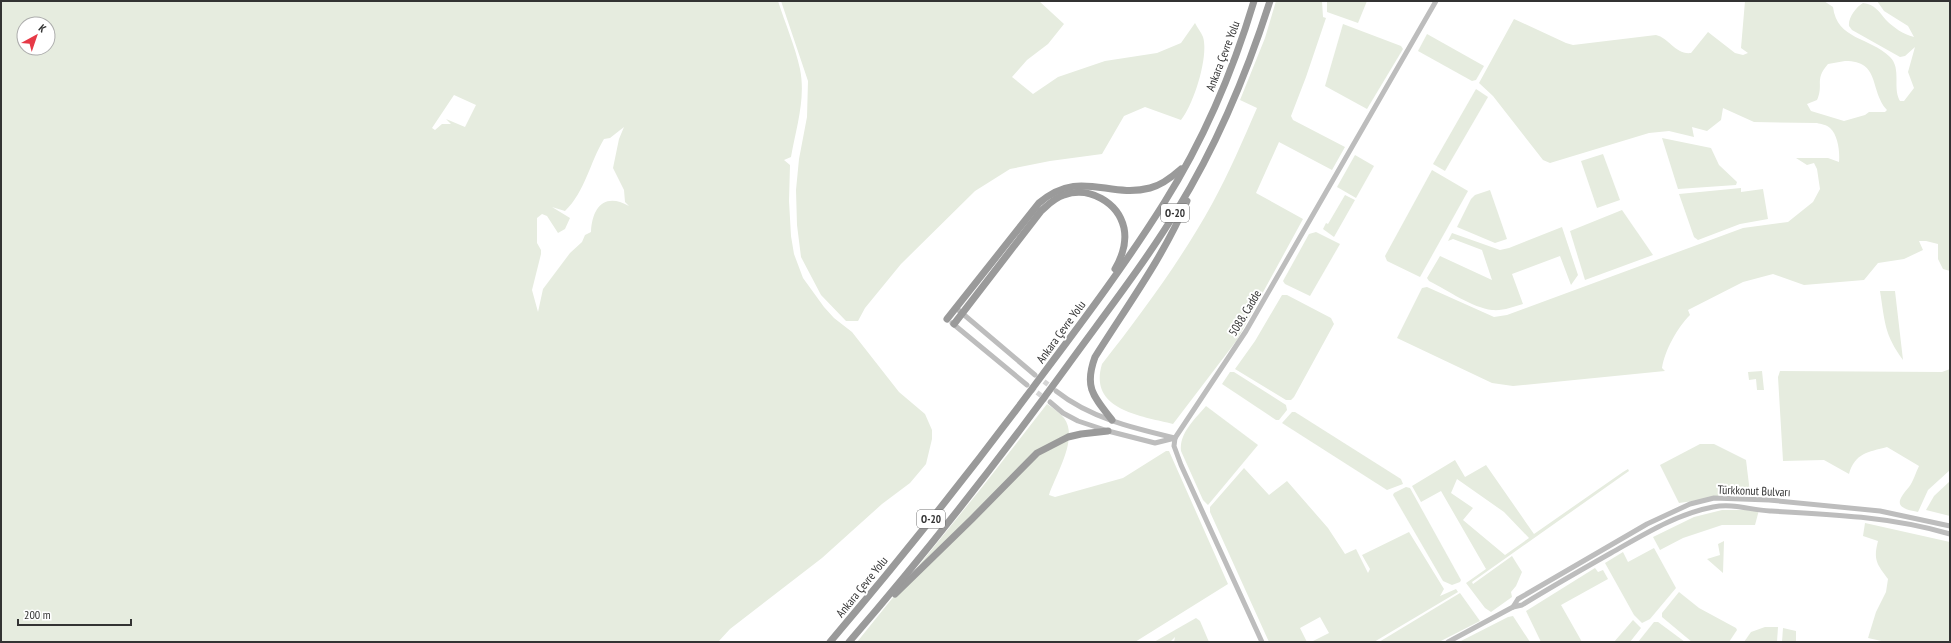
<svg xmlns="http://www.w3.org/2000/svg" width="1951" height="643" viewBox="0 0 1951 643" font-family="'PT Sans Narrow',sans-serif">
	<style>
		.green { fill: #e6ecdf; fill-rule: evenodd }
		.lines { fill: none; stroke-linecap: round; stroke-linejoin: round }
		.secondary-tunnel { stroke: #d6d6d6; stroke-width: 5; stroke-dasharray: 5 2.5; stroke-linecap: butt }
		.secondary { stroke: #bdbdbd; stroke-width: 5 }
		.highway { stroke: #9a9a9a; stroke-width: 7 }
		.labels { text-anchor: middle; stroke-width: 4; stroke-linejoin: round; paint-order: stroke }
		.shield { fill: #fff; stroke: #707070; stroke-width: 1 }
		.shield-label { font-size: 11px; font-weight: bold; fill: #333 }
		.street-label { font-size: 12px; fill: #333; stroke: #fff }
	</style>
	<rect width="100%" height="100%" fill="#fff"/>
	<g class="green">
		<path d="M1 1H778C785 23 795 46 800 69 806 99 796 128 791 157L784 160 790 165 789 201 791 236 794 254 803 278 824 307 834 318 852 332 899 392 925 414 932 430V439L926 464 910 483 882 504 822 558 730 629 718 642H1ZM24 24H48V48H24ZM454 95 476 105 465 127 446 119 451 124H442L435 130 432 128ZM624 127 619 139 613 168 624 190 625 202 629 206C605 192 592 207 591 232L585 235 582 242 570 253 543 289 538 312 532 290 541 254V250L537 243V218L542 214 547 216 558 233 565 229 570 218 552 207 565 211C585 192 590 162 604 139L610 138Z"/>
		<path d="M781 1H1039L1064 24 1048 44 1027 60 1012 77 1033 94 1058 77 1105 61 1157 53 1181 43 1195 23C1197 27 1201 32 1203 37 1209 56 1194 104 1181 120L1145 107 1124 116 1102 154 1050 161 1010 169 975 191 901 264 865 308 858 321H846L821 295 801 257 797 225 796 190 799 159 807 117 808 81Z"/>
		<path d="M1276 1H1322L1323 17 1326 18 1306 77 1291 116 1293 120 1345 147 1332 170 1279 142 1256 193 1303 219 1237 340 1173 424C1141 416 1088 410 1102 364 1142 313 1181 260 1212 204 1229 173 1243 140 1257 108L1240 100 1265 38Z"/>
		<path d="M1327 1H1367L1358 23 1327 12Z"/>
		<path d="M1745 1H1824L1833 7C1837 40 1870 37 1890 57 1902 69 1892 88 1900 101H1904L1914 88 1908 72 1915 47 1905 56 1900 57 1852 30 1849 26C1848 18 1856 7 1863 3 1875 4 1879 12 1886 20 1894 28 1903 34 1914 37L1908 26 1884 11 1877 1H1950V271L1943 269 1938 259V244L1926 241H1919L1923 250 1904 259 1878 263 1864 280 1804 285 1773 274 1743 282 1688 310 1690 315C1677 328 1665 350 1662 368L1665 371 1513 386 1492 383 1397 338 1422 288 1427 287 1494 317 1507 315 1743 228 1788 222 1813 202 1820 189 1817 169 1814 163 1807 165 1796 158H1828L1839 162C1840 152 1838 135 1830 128 1827 125 1821 124 1817 123L1754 122 1723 108 1721 120 1707 131 1692 127 1694 137 1669 131 1649 133 1550 163 1543 160 1493 96 1479 83 1514 19 1566 43 1573 45 1656 35C1669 38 1676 55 1691 53L1708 32 1735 53 1743 55 1748 53 1741 48ZM1845 61C1881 61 1869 90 1887 110L1885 112H1869L1865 115 1844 121 1811 111 1807 104 1817 100C1824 84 1814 80 1828 64Z"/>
		<path d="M1343 24 1401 46 1403 49 1367 109 1325 86Z"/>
		<path d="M1427 34 1484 66 1476 80 1472 81 1418 51Z"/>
		<path d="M1476 89 1488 97 1445 171 1433 164Z"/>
		<path d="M1662 138 1711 148 1719 165 1737 182 1736 185 1678 189Z"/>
		<path d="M1603 154 1620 200 1597 208 1581 161Z"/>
		<path d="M1355 155 1374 166 1356 198 1337 187Z"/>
		<path d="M1432 170 1468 191 1420 277 1387 261 1385 256Z"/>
		<path d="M1741 188V192L1763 189 1768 219 1740 224 1698 240 1694 237 1679 194Z"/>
		<path d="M1490 190 1507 239 1495 243 1457 227 1471 199 1475 195Z"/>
		<path d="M1345 195 1355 200 1334 237 1323 229 1326 223 1328 224Z"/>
		<path d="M1622 210 1653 255 1585 280 1570 231Z"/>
		<path d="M1562 227 1578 275 1571 285 1560 256 1512 274 1523 304C1513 307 1503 311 1492 310 1473 308 1447 290 1429 281L1427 278 1440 256 1492 280 1482 250 1453 239 1448 241 1452 233 1500 250 1509 248Z"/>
		<path d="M1316 232 1340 244 1310 296 1285 284 1283 281 1309 234Z"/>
		<path d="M1880 291H1895L1903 360C1884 334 1885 322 1880 291Z"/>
		<path d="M1282 295H1287L1331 318 1334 324 1294 397 1291 400H1286L1235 369 1255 341Z"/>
		<path d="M1950 369V470L1928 490 1918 512C1896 508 1895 503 1909 487 1913 482 1916 472 1919 466L1887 447C1868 452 1855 453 1849 474L1824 460 1783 461 1778 377 1780 371 1942 372Z"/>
		<path d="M1762 371 1764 390H1757L1756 379 1749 380 1748 372Z"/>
		<path d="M1230 372H1234L1286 405 1287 410 1279 420H1276L1222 384Z"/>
		<path d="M1047 404C1053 408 1060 413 1064 418 1079 438 1056 474 1049 495L1055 497 1123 478 1166 451H1169L1228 584 1135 642H857L983 486Z"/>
		<path d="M1206 406 1258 445 1208 505 1203 500 1181 451C1179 433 1195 419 1206 406Z"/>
		<path d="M1292 412H1295L1401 479 1403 484 1387 490 1282 423Z"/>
		<path d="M1700 444H1714L1746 460 1750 493 1679 503 1660 465Z"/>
		<path d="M1455 460 1465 477 1486 465 1534 534 1623 472 1628 469 1629 471 1472 582 1473 584 1512 556 1522 572 1516 586 1511 592 1512 597 1491 612 1485 608 1466 583 1486 569 1441 491 1421 502 1412 486ZM1457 479 1504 512 1529 538 1505 555 1463 520 1473 508 1451 493Z"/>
		<path d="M1244 468 1269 495 1287 481 1328 528 1345 554 1356 549 1368 573 1370 569 1362 555 1409 532 1444 589 1440 596 1456 589 1458 592 1374 642H1311L1329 633 1320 617 1300 628 1307 642H1269L1210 512V507Z"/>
		<path d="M1950 481V516L1926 510 1934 496Z"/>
		<path d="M1406 487 1410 488 1461 580 1460 582 1452 585 1443 581 1393 495 1394 493Z"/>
		<path d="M1722 510H1759L1755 525H1722L1683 538 1660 550 1653 537 1694 517Z"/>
		<path d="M1865 523 1950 542V642H1886L1868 638 1876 612 1886 592 1888 579C1877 564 1873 560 1878 541L1863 536Z"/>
		<path d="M1724 541 1723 573 1707 559 1720 555 1718 544Z"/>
		<path d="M1654 548 1676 588 1650 619 1642 623 1634 615 1605 563 1623 552 1628 562Z"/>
		<path d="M1595 568 1598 572 1603 570 1608 579 1561 605 1582 642H1541L1526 611Z"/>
		<path d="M1679 592 1699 608 1736 628 1737 630 1729 642H1692L1662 617V613Z"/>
		<path d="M1460 593 1480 621 1478 622 1439 642H1379Z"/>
		<path d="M1513 616 1530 642H1459L1508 617Z"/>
		<path d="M1196 618 1200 621 1209 642H1174L1175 637 1170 642H1154Z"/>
		<path d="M1633 620 1641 628 1630 642H1614Z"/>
		<path d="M1654 622H1658L1685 642H1638Z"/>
		<path d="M1765 627H1778L1777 642H1744L1751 632Z"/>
		<path d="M1783 628 1796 631V642H1782Z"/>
	</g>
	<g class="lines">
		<g class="secondary-tunnel">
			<path d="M1038 377 1054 389"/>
			<path d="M1031 388 1050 402"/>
		</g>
		<g class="secondary">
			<path d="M956 308 1035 375"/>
			<path d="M952 323 1027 385"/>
			<path d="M1056 391C1090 418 1133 428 1175 438"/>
			<path d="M1050 402 1063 413 1078 421 1108 431 1155 443 1175 438"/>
			<path d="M1513 607 1518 599 1647 524 1690 504 1714 498 1769 500 1880 511 1950 526"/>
			<path d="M1262 642 1181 465 1174 446 1175 438 1246 331 1436 1"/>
			<path d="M1448 642 1513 607 1522 605C1551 587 1581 570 1611 553 1643 535 1676 514 1713 507 1733 503 1750 510 1770 511 1830 514 1892 517 1950 534"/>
		</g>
		<g class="highway">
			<path d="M947 319 1039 203C1080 168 1108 199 1150 188 1162 185 1172 177 1181 169"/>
			<path d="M954 324 1041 211C1048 205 1054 198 1064 195 1089 186 1118 202 1124 228 1127 243 1122 257 1115 269"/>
			<path d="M1112 420C1093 396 1084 387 1095 357 1127 306 1164 256 1187 201"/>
			<path d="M895 594 972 519 1037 453 1068 437 1081 434 1108 431"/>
			<path d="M830 642C904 555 975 466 1043 374 1085 318 1127 262 1164 203 1203 141 1233 71 1254 1"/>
			<path d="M849 642C926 553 999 460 1068 365 1105 314 1144 264 1177 210 1217 145 1247 73 1270 1"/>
		</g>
	</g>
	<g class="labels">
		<g class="shield">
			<rect x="1161" y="204" width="28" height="18" rx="3"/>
			<rect x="917" y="510" width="28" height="18" rx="3"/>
		</g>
		<g class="shield-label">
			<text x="1175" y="217">O-20</text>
			<text x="931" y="523">O-20</text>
		</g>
		<g class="street-label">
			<text transform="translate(1223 56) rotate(-69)" y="4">Ankara Çevre Yolu</text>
			<text transform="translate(1245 313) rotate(-59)" y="4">5088. Cadde</text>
			<text transform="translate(1061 332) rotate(-54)" y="4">Ankara Çevre Yolu</text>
			<text transform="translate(1754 491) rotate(2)" y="4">Türkkonut Bulvarı</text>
			<text transform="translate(862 587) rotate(-51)" y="4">Ankara Çevre Yolu</text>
		</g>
	</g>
	<rect width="1951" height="643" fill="none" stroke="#333333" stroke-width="4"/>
	<g transform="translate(36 36) rotate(40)"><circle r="19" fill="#ffffff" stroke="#adadad"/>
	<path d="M0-3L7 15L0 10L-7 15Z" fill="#e63946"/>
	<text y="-6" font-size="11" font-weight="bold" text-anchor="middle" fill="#333333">K</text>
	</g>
	<path d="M18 619v6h113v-6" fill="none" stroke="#333333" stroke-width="2"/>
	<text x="24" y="619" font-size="12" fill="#333333" stroke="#ffffff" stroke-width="3" paint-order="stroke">200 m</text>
</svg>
